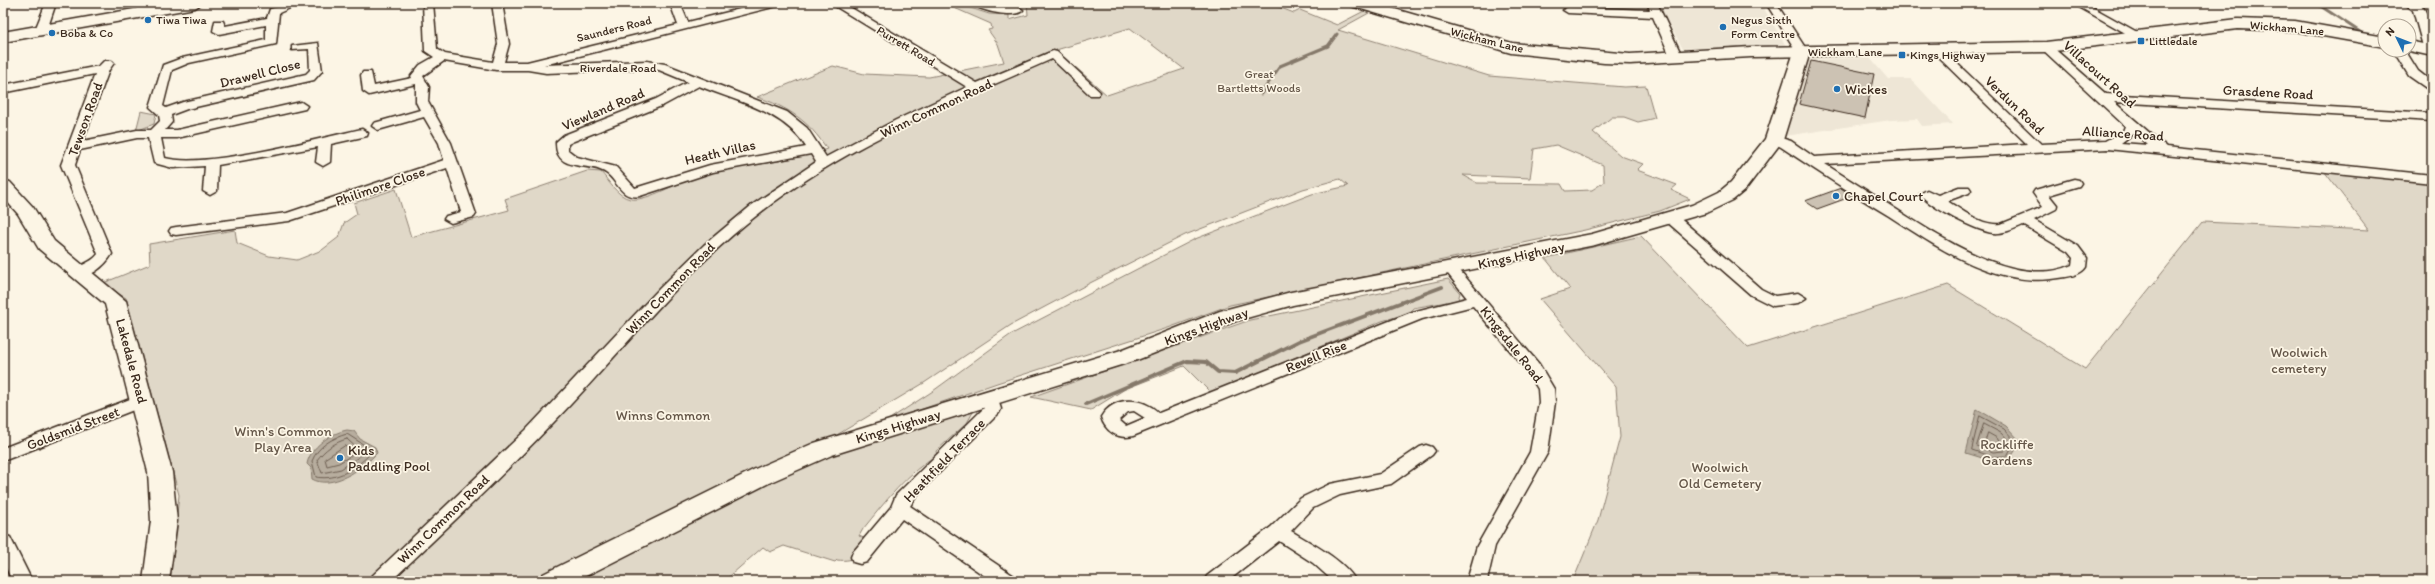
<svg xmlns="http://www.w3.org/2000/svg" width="2435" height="584" viewBox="0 0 2435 584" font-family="Itim,sans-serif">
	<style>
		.built { fill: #eee6d6 }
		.green { fill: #e0d8c8; stroke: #8e8173; fill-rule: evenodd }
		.water { fill: #b7ad9e; stroke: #85796b }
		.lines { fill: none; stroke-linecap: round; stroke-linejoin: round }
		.shore { stroke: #6d5e51; stroke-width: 1 }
		.stream-far1 { stroke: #85796b; stroke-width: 3 }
		.stream { stroke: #85796b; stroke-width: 4 }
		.building { fill: #ccc2b3; stroke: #3b2a1e }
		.street-casing { stroke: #3b2a1e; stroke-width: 3 }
		.secondary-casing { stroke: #3b2a1e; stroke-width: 3 }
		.primary-casing { stroke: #3b2a1e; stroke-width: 3 }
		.street { fill: #fcf5e5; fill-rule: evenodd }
		.secondary { fill: #fcf5e5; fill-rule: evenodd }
		.primary { fill: #fcf5e5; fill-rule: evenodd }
		.poi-dot { fill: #1f6fb2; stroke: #fcf5e5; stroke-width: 1.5 }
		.labels { text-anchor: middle; stroke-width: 3.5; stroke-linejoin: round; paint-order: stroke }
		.far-poi-label { font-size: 12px; fill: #3b2a1e; stroke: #fcf5e5; text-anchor: start }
		.far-street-label { font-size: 12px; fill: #3b2a1e; stroke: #fcf5e5 }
		.far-park-label { font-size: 12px; fill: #645648; stroke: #fcf5e5 }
		.street-label { font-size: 14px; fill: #3b2a1e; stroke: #fcf5e5 }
		.poi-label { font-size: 14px; fill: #3b2a1e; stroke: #fcf5e5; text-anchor: start }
		.park-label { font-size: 14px; fill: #645648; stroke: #fcf5e5 }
	</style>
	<rect width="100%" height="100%" fill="#fcf5e5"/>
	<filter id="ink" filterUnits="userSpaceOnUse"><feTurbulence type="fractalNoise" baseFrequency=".025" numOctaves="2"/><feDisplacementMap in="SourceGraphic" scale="8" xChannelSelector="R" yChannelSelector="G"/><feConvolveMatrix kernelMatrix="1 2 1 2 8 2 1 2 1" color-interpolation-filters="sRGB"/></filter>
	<g filter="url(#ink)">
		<g class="built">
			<path d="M1660 7H1763L1786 46 1683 49Z"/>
			<path d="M1869 57 1888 79H1911L1953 124 1922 126 1917 119 1891 120 1785 136 1808 60Z"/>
		</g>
		<g class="green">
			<path d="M943 3H955L989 14 1009 15V20L1028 15 1027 3H1268L1294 13 1300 10 1337 25 1364 11 1369 13 1338 30 1489 76 1624 87 1646 86 1655 118 1638 122 1624 117H1612L1593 132 1621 156 1643 164 1637 170 1677 185 1671 190 1690 199 1660 211 1585 230 1230 305 1168 328 997 383 885 422 933 391 1010 335 1195 239 1312 194 1348 186 1340 179 1303 189 1185 235 1088 284 1011 325 924 383 835 436 847 449 973 412 967 423 936 451 937 455C908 472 885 502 863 529L859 536 866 539C859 555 857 562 837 560L835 562 784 546 770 552 763 547 724 581H662L655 579 653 581H170L179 495 126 298 101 284 150 264 149 244 235 230 237 243 269 256 297 260 322 250 339 237 344 223 357 214 354 203 396 189 411 237 509 210 505 199 587 171 601 172C609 181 617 196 630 199 644 202 673 185 687 180 733 164 782 165 827 149 809 121 788 107 757 97L833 66 864 74 929 77 1004 62 998 44 988 30 992 29 991 24ZM1130 28 1184 69 1107 95 1056 50ZM1556 145 1603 165 1604 182 1592 190 1565 191 1561 184 1477 183 1463 175 1530 178 1534 149Z"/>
			<path d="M141 111 156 114 154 124 136 131Z"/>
			<path d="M2324 171 2432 183V581H1573L1598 520 1620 437 1616 387 1540 299 1570 289 1545 258 1641 236 1748 348 1948 285 2085 369 2203 222 2369 230Z"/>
			<path d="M1448 279 1460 293 1458 300 1413 308 1409 313 1382 321 1211 393 1184 366 1125 389 1091 410 1031 397 1250 320Z"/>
		</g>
		<g class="water">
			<path d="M1977 409 2006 426 2021 442 2009 460 1992 461 1966 453Z"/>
			<path d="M347 430 354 431 360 439 375 447 377 453 374 456C361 470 331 490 312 479L311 468 307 464C310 447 331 433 347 430Z"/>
		</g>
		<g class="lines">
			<g class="shore">
				<path d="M1980 416 2004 429 2015 441 2007 456 1992 457 1972 450Z"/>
				<path d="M1984 424 2001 433 2009 442 2004 451 1993 452 1977 446Z"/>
				<path d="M1988 433 1997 438 2001 445 1994 446 1985 443Z"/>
				<path d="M347 434 372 450 371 453C356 468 338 481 316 477L312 461C318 446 332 438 347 434Z"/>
				<path d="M347 439 363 454 341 469 322 473 317 460C324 450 335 442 347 439Z"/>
				<path d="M345 446 352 452V455L339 463 327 466 325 459Z"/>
			</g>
			<g class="stream-far1">
				<path d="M2316 3 2360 32"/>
				<path d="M1261 94 1280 66 1328 46 1337 34"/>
			</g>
			<path class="stream" d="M1086 404 1187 361 1206 362 1218 372 1235 373 1299 341 1442 287"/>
		</g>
		<g class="building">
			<path d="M1811 61 1874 74 1865 118 1799 104Z"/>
			<path d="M1841 188 1853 196 1817 209 1805 201Z"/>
		</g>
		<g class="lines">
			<g class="street-casing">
				<g id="street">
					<path d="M46 3H56L47 30 41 33 35 30Z"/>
					<path d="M139 3H149L145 14H137L135 12Z"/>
					<path d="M423 3H433L437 49 445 54 493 62 498 44 492 3H502L509 44 504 62H527L678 25 670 3H680L688 22 764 3H782L781 5 544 65 647 61 665 64 787 112 807 128 826 157 896 120 967 87 830 3H843L977 83 1053 51 1057 52 1100 92 1098 95H1090L1052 59C952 103 848 144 761 212 689 267 633 338 571 404 514 465 452 523 391 581H369L372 576 526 430 660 288 704 245 752 205 816 162 811 154 713 172 640 196C621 200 618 181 606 173 589 161 555 174 556 142L564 135 656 99 688 82 659 70 647 69 546 73 528 70H496L444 61 423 76 429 87 428 102 451 143 476 214 474 217 451 223 444 219 446 216 461 212 447 168 289 221 176 235 171 234 169 231 171 228 176 227 287 213 444 160 439 143 424 117 378 130 372 126 374 123 420 110 416 102V84L369 95 363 91 361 75 363 72H371L374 86 412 78 411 76 420 65 434 57 425 51ZM699 86C736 101 784 111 806 147L710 165 635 188 616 167 577 157 568 150V144L574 141 664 105Z"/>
					<path d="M972 3 1018 7 1023 10C1016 19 978 11 972 3Z"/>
					<path d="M1379 3H1392L1379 11H1371V7Z"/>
					<path d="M1647 3H1657L1682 56 1680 58H1672L1670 56 1653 17 1568 13 1563 10 1568 7 1650 10Z"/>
					<path d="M1766 3H1776L1808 52 1806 54H1798Z"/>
					<path d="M2072 3H2085L2146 37 2144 39H2136Z"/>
					<path d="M2404 3C2409 3 2418 1 2422 6 2430 14 2432 42 2432 53L2424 50 2413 10Z"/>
					<path d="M285 5 290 8 279 13 276 44 189 63 172 70 163 106 166 108 183 102 306 74 310 70 309 49 292 50V46L318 43 322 71 314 80 187 109 171 115 172 122 165 130H177L301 102 307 106 305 109 177 138H161L165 158C207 169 316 139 362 129L368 133 367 136 331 144 330 162 323 166 316 162 318 147 218 165 217 191 210 195 203 191 205 166 173 168 154 163 148 138H137L80 150 75 165 112 254C105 266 89 280 74 276L72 273C78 264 91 264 98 254L61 165 95 74 3 93V85L99 66 104 61H112L114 63 109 70 83 141 137 130H151L160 121 159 115 150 107 163 65 182 58 266 40V25L219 34 213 31 215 21H223L225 26 267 18 270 9Z"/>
					<path d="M2046 44 2050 45 2106 94 2432 113V121L2114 102 2166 147 2432 175V183L2108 149 1825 164C1851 181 1879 198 1905 215 1948 242 2020 289 2072 265L2073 258 2068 252 2023 225C2014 229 2003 234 1993 233 1977 231 1929 207 1920 194L1927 190 1938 195 1959 187H1969L1971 190 1969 193 1947 201C1964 211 1981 226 2001 224L2043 207 2033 193 2035 190 2074 179 2079 180 2081 183 2079 186 2049 195 2057 205 2056 209 2034 220 2078 246 2087 258 2086 267C2081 275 2068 277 2059 278 1997 289 1937 247 1889 216 1852 194 1817 171 1781 147L1768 140 1774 136 1791 141 1814 157 2027 144 1934 53 1932 51 1938 48 1942 49 2041 144 2105 141 2123 131 2125 126 2042 49 2040 47ZM2134 133 2148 145 2121 143Z"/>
					<path d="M2393 50H2405L2418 71 2432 82V92L2409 76Z"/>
					<path d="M1671 214 1676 215 1761 289 1775 296 1798 293 1806 298 1798 303 1773 306 1751 295 1666 221 1664 218Z"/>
					<path d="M1451 265 1456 266 1539 364 1554 389 1555 402 1548 452 1495 546 1487 581H1467L1477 546 1530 452 1539 402 1538 389 1527 371 1473 306 1422 319 1133 436C1118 440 1105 431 1101 417 1114 395 1143 397 1159 413L1412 312 1467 298 1444 269ZM1134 411 1145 418 1126 426 1119 420 1128 412Z"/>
					<path d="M990 392 996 394 1001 409 999 413 918 494 910 506 1014 576 1017 581H992L902 519 867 562 860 564 853 562 851 557 853 552 891 507 896 495 984 408 982 398 984 394Z"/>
					<path d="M143 394 149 396 151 400 149 404 3 461V448Z"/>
					<path d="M1426 445 1432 447 1435 451 1432 455 1391 484 1340 495 1313 508 1291 531C1311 543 1344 560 1356 581H1333L1313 563 1279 541 1228 581H1204L1207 576 1271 527 1301 498 1330 484 1380 474 1420 447Z"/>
					<path d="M3 535 10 537 32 581H12L3 561Z"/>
				</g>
			</g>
			<g class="secondary-casing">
				<g id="secondary">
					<path d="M1802 47 1808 49 1810 52 1783 140 1745 190 1733 200 1706 213 1595 245 1293 305 1236 321 1137 360 832 455 773 481 576 581H539L543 574 755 469 814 443 1121 350 1220 311 1291 292 1592 234 1692 205 1719 192 1731 182 1765 139 1794 52 1796 49Z"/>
					<path d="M3 180 10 182 33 207 54 241 126 301 172 472 177 521 169 581H143L151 521 148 472 105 304 39 249 18 214 3 197Z"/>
				</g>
			</g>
			<g class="primary-casing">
				<g id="primary">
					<path d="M168 3H203L195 8 3 42V32Z"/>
					<path d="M1349 3H1374L1512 43 1630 54 1751 47 2046 42 2238 19 2295 21 2385 37V47L2295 31 2238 29 2046 52 1751 57 1630 64 1604 63 1511 53 1351 6Z"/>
					<path d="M2409 41 2432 46V56L2405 50H2409Z"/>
				</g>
			</g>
			<use href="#street" class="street"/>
			<use href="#secondary" class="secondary"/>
			<use href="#primary" class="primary"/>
		</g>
	</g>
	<g class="poi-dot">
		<circle cx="148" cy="20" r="4"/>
		<circle cx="1723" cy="27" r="4"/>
		<circle cx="52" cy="33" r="4"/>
		<rect x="2137" y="37" width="8" height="8" rx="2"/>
		<rect x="1898" y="51" width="8" height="8" rx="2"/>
		<circle cx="1837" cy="89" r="4"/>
		<circle cx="1836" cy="196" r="4"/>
		<circle cx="340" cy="458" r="4"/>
	</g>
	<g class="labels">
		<g class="far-poi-label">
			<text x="156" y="24">Tiwa Tiwa</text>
			<text x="1731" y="24">Negus Sixth<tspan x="1731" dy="14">Form Centre</tspan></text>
			<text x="60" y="37">Boba &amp; Co</text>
			<text x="2149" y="45">Littledale</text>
			<text x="1910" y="59">Kings Highway</text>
		</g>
		<g class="far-street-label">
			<text transform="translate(2287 28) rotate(5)" y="4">Wickham Lane</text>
			<text transform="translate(614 29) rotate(-14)" y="4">Saunders Road</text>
			<text transform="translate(1487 40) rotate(14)" y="4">Wickham Lane</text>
			<text transform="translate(906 46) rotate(31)" y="4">Purrett Road</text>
			<text x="1845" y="56">Wickham Lane</text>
			<text x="618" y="72">Riverdale Road</text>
		</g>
		<g class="far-park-label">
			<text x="1259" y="78">Great<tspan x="1259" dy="14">Bartletts Woods</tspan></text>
		</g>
		<g class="street-label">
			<text transform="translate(260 73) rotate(-14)" y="5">Drawell Close</text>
			<text transform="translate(2100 74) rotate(42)" y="5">Villacourt Road</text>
			<text transform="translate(2268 92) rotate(3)" y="5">Grasdene Road</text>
			<text transform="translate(2015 105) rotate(44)" y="5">Verdun Road</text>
			<text transform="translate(936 108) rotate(-25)" y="5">Winn Common Road</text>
			<text transform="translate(603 109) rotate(-23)" y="5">Viewland Road</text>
			<text transform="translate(85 119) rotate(-70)" y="5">Tewson Road</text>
			<text transform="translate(2123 133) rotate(4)" y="5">Alliance Road</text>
			<text transform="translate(720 152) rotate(-13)" y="5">Heath Villas</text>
			<text transform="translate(380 186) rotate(-19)" y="5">Philimore Close</text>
			<text transform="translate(1521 255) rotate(-12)" y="5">Kings Highway</text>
			<text transform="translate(670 288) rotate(-46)" y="5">Winn Common Road</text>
			<text transform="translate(1206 326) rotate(-20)" y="5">Kings Highway</text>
			<text transform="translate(1512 344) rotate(52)" y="5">Kingsdale Road</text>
			<text transform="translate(1316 356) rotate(-22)" y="5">Revell Rise</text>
			<text transform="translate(132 361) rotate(75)" y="5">Lakedale Road</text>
			<text transform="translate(898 426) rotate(-17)" y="5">Kings Highway</text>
			<text transform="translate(73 428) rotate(-21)" y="5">Goldsmid Street</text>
			<text transform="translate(944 460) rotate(-46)" y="5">Heathfield Terrace</text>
			<text transform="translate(443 519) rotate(-44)" y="5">Winn Common Road</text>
		</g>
		<g class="poi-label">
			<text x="1845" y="94">Wickes</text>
			<text x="1844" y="201">Chapel Court</text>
			<text x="348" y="455">Kids<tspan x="348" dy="16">Paddling Pool</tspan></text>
		</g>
		<g class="park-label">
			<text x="2299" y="357">Woolwich<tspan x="2299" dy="16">cemetery</tspan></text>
			<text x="663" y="420">Winns Common</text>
			<text x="283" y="436">Winn's Common<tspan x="283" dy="16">Play Area</tspan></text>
			<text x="2007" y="449">Rockliffe<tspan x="2007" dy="16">Gardens</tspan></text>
			<text x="1720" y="472">Woolwich<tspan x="1720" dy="16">Old Cemetery</tspan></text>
		</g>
	</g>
	<rect width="2435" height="584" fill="none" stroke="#fcf5e5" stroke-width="16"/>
	<rect x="8" y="8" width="2419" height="568" fill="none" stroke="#3b2a1e" stroke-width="1.5" filter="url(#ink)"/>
	<g transform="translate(2397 38) rotate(313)"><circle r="19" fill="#fcf5e5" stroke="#afa495"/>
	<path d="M0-3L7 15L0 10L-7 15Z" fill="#1f6fb2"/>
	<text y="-6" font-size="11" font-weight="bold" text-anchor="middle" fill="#3b2a1e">N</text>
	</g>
</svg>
